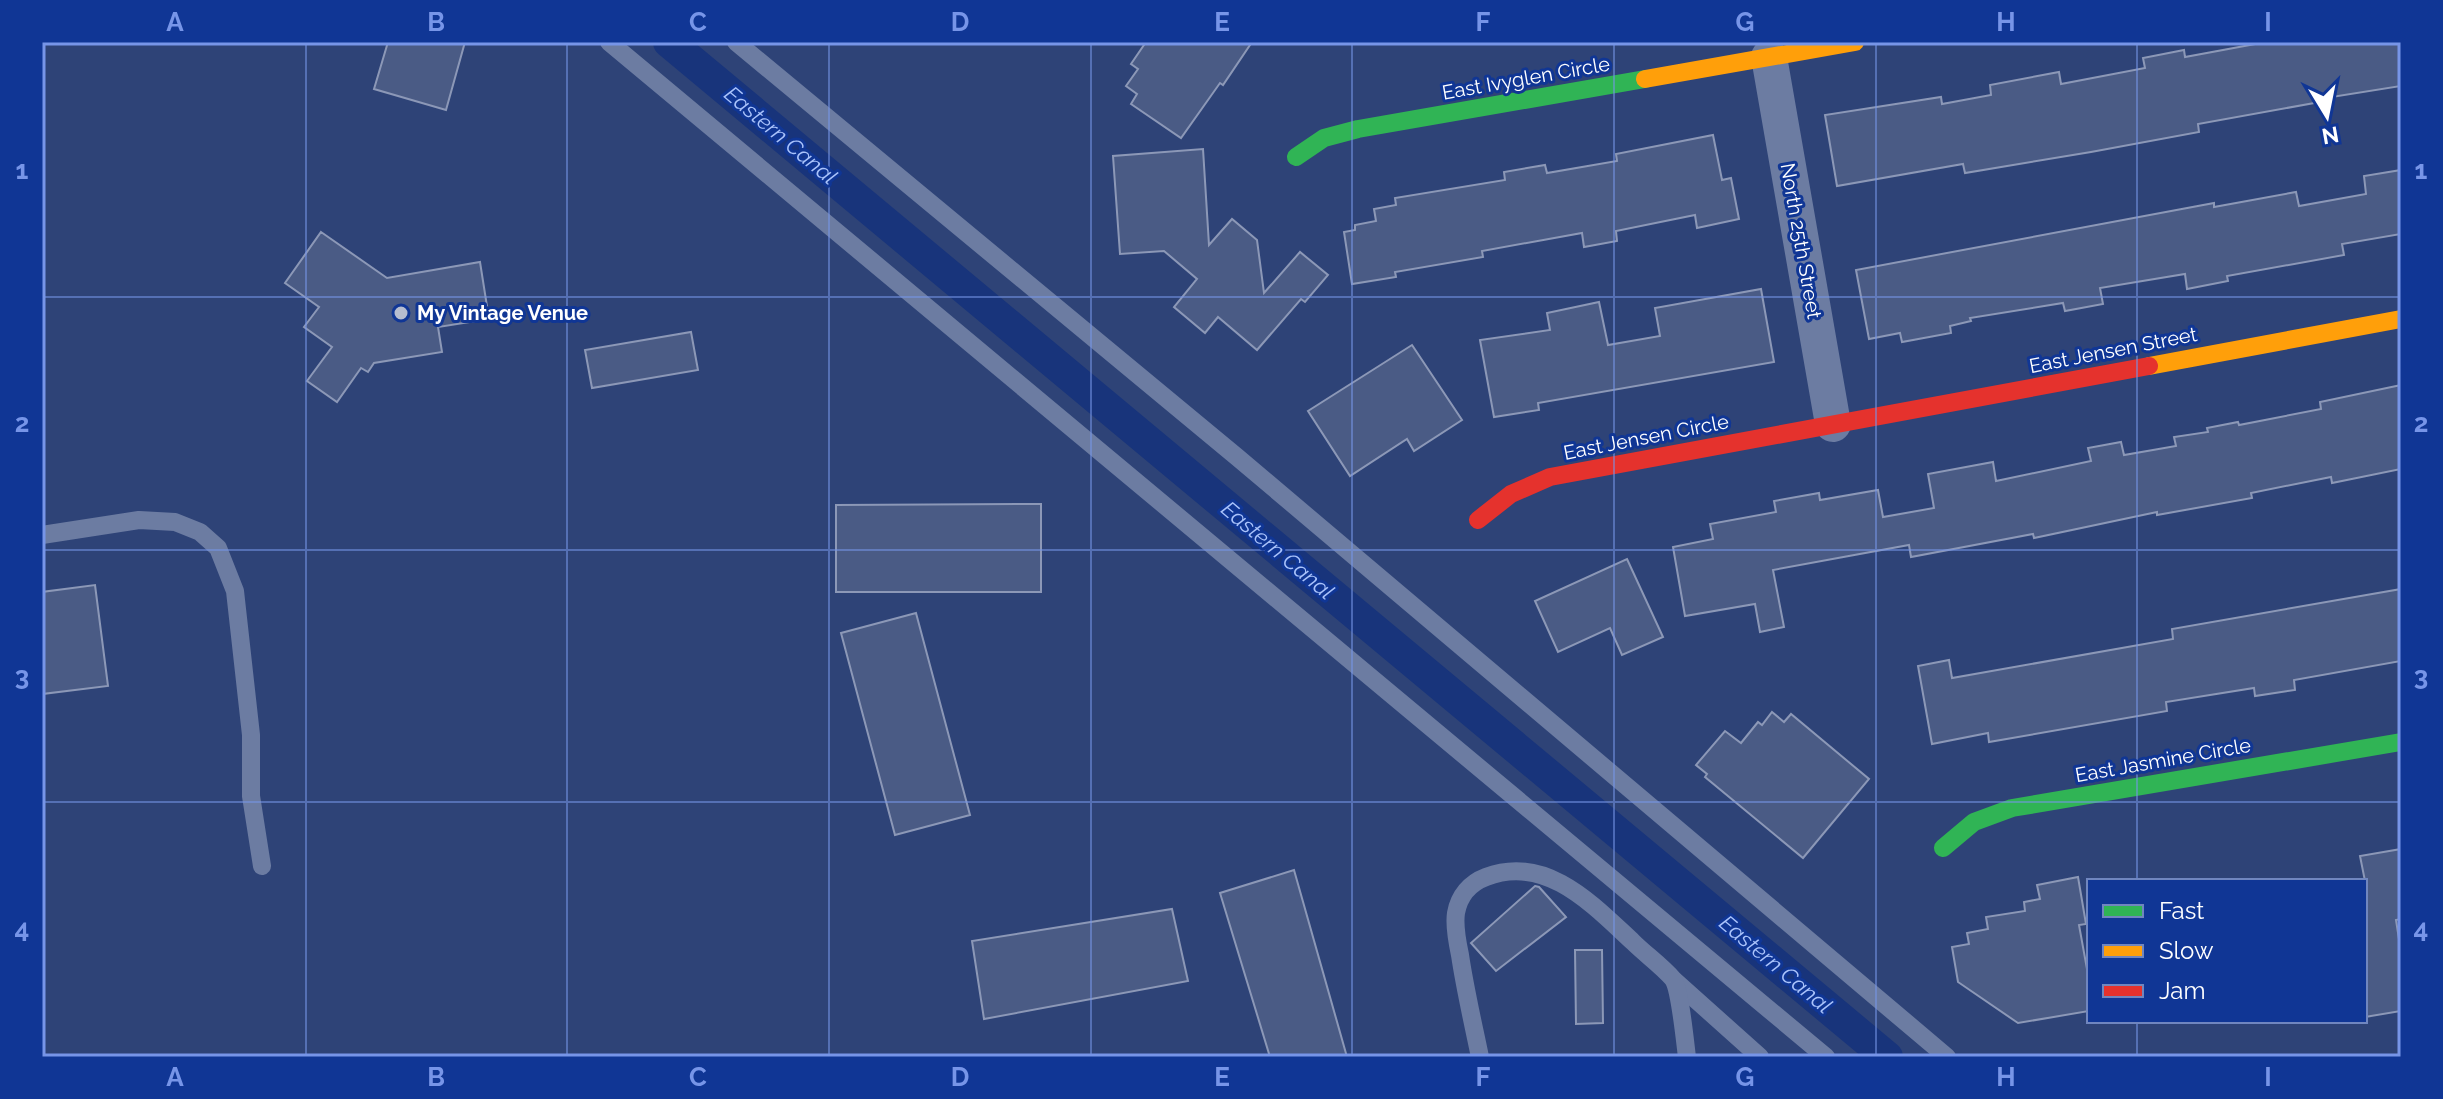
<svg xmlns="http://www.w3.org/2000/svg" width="2443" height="1099" viewBox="0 0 2443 1099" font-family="Raleway,sans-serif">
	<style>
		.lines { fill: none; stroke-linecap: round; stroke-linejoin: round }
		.canal { stroke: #18347b; stroke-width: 32 }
		.building { fill: #4a5b85; stroke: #8c98b7; stroke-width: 2 }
		.lane { stroke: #6c7ca2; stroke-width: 18 }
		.street { stroke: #6c7ca2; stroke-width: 36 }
		.fast { stroke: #30b455; stroke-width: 18 }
		.slow { stroke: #ff9f0a; stroke-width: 18 }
		.jam { stroke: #e5322d; stroke-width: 18 }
		.grid { fill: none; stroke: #7795e8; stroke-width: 2; stroke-opacity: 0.55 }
		.poi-dot { fill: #b6bdcf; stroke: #103695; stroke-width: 3 }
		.labels { text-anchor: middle; stroke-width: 6; stroke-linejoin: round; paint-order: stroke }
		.street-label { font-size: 20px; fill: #fff; stroke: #103695 }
		.poi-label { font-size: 20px; font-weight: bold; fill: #fff; stroke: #103695; text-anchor: start }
		.water-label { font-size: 22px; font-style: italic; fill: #aac3fb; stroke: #103695 }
		.neatline { fill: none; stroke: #7795e8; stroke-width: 3 }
		.grid-label { font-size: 26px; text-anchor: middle; font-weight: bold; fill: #7795e8 }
	</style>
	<rect width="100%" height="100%" fill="#2e4377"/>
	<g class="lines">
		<path class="canal" d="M669 42 1887 1057"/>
	</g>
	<g class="building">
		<path d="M388 42H465L446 110 374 89Z"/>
		<path d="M1146 42H1252L1223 85 1220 83 1181 138 1131 104 1137 94 1126 86 1138 69 1131 64Z"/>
		<path d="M2266 42H2401V86L2319 99 2320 102 2198 124 2199 132 2091 152 1965 173 1963 164 1837 186 1825 115 1941 97 1942 104 1991 95 1990 85 2059 72 2061 84 2145 68 2143 58 2184 50 2185 57Z"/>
		<path d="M1713 135 1722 180 1731 178 1739 219 1697 228 1695 215 1616 231 1617 241 1584 247 1582 233 1482 251 1483 257 1395 272 1396 277 1352 284 1344 232 1355 230V225L1376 221 1374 209 1396 205 1395 198 1505 180 1504 172 1545 165 1547 173 1617 161 1616 154Z"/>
		<path d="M1203 149 1209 245 1232 219 1257 240 1264 293 1300 252 1328 275 1305 302 1301 299 1257 350 1218 317 1205 333 1174 307 1197 279 1164 251 1120 254 1113 156Z"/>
		<path d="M2401 170V234L2342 244 2344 255 2227 276 2228 281 2187 289 2185 274 2100 288 2103 304 2065 311 2063 303 1970 318 1971 321 1950 326 1951 333 1902 342 1900 333 1869 339 1856 270 2214 203V207L2296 192 2299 206 2366 194 2364 176Z"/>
		<path d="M321 232 387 278 480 262 489 319 438 327 442 352 374 363 368 372 361 368 337 402 307 381 332 347 304 327 319 307 285 283Z"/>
		<path d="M1761 289 1774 362 1538 403 1539 410 1494 417 1480 340 1550 330 1547 313 1599 302 1608 345 1660 336 1655 308Z"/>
		<path d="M691 332 698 370 592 388 585 350Z"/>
		<path d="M1412 345 1462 420 1414 451 1407 439 1350 476 1308 411Z"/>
		<path d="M2401 385V469L2332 483 2331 477 2251 493 2252 498 2157 515V512L2034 538 2033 534 1911 557 1909 545 1773 570 1784 627 1760 632 1755 604 1685 616 1673 547 1713 539 1710 524 1776 512 1774 501 1819 493 1820 500 1878 490 1883 517 1934 508 1928 474 1993 462 1996 481 2091 461 2088 448 2121 442 2124 455 2176 446 2174 437 2208 432 2207 428 2238 422 2239 425 2321 409 2320 402Z"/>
		<path d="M1041 504V592H836V505Z"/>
		<path d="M1627 559 1663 637 1622 655 1610 628 1558 652 1535 601Z"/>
		<path d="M95 585 108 686 42 694V592Z"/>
		<path d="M2401 589V661L2294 680 2295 690 2255 696 2254 688 2166 702 2167 711 1989 742 1988 733 1932 744 1918 666 1949 660 1952 678 2173 639 2172 629Z"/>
		<path d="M916 613 970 815 895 835 841 633Z"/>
		<path d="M1772 712 1784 722 1791 714 1869 779 1803 858 1705 777 1707 774 1696 765 1725 731 1741 743 1758 722 1762 725Z"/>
		<path d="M2401 849V919L2396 920 2401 952V1011L2365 1017V881L2360 856Z"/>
		<path d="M1294 870 1347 1057H1270L1220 893Z"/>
		<path d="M2078 877 2086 924 2079 925 2089 980V1011L2018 1023 1958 982 1952 947 1969 944 1967 933 1988 929 1986 917 2025 911 2024 902 2040 899 2037 885Z"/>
		<path d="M1535 886 1539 887 1566 917 1496 971 1471 943Z"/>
		<path d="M1172 909 1188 981 984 1019 972 941Z"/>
		<path d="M1575 950H1602L1603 1023 1576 1024Z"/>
	</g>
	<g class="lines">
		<g class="lane">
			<path d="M609 42 1826 1057"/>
			<path d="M736 42 1237 457 1947 1057"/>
			<path d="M42 535 139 520 175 522 200 532 218 548 235 591 251 735V796L262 866"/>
			<path d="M1675 981 1760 1057"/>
			<path d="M1480 1057C1473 1023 1465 989 1460 955 1457 941 1454 926 1456 913 1459 896 1470 883 1486 877 1546 854 1592 904 1633 942 1645 954 1662 966 1673 979 1680 989 1685 1042 1687 1057"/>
		</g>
		<path class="street" d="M1769 57 1833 424"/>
		<g class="fast">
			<path d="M1296 157 1324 138 1358 129 1645 79"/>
			<path d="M1943 848 1974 822 2012 808 2401 742"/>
		</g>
		<g class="slow">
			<path d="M1645 79 1855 42"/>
			<path d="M2149 366 2401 319"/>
		</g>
		<path class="jam" d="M1478 520 1511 494 1550 477 2149 366"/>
	</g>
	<path class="grid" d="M306 42V1057M567 42V1057M829 42V1057M1091 42V1057M1352 42V1057M1614 42V1057M1876 42V1057M2137 42V881M42 297H2401M42 550H2401M42 802H2401M2137 1021V1057"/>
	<circle class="poi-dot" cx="401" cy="313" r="8"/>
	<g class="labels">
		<g class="street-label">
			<text transform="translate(1526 78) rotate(-10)" y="7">East Ivyglen Circle</text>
			<text transform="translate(1801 241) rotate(80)" y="7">North 25th Street</text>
			<text transform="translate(2113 350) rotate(-11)" y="7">East Jensen Street</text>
			<text transform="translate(1646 437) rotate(-11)" y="7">East Jensen Circle</text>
			<text transform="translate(2163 760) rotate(-10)" y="7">East Jasmine Circle</text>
		</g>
		<g class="poi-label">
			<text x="417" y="320">My Vintage Venue</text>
		</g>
		<g class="water-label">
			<text transform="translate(781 135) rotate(40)" y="8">Eastern Canal</text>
			<text transform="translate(1278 550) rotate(40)" y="8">Eastern Canal</text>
			<text transform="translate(1776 964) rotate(40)" y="8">Eastern Canal</text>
		</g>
	</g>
	<rect width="2443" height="1099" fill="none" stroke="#103695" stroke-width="88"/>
	<rect x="2087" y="879" width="280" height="144" fill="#103695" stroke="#7086bf" stroke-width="2"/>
	<rect x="2103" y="905" width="40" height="12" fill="#30b455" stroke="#7086bf" stroke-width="2"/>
	<text x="2159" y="919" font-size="24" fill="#ffffff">Fast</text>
	<rect x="2103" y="945" width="40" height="12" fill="#ff9f0a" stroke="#7086bf" stroke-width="2"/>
	<text x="2159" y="959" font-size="24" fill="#ffffff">Slow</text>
	<rect x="2103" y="985" width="40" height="12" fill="#e5322d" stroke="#7086bf" stroke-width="2"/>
	<text x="2159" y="999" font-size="24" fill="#ffffff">Jam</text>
	<g transform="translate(2327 116) rotate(170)" stroke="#103695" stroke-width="6" paint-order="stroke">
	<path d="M0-6L14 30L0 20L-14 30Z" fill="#ffffff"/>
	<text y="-12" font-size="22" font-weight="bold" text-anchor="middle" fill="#ffffff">N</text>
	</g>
	<rect x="44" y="44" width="2355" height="1011" class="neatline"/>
	<g class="grid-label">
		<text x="175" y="31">A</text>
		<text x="436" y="31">B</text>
		<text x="698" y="31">C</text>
		<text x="960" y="31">D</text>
		<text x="1222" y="31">E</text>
		<text x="1483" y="31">F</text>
		<text x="1745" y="31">G</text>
		<text x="2006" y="31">H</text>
		<text x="2268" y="31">I</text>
		<text x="22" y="179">1</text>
		<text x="2421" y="179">1</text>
		<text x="22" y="432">2</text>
		<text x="2421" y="432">2</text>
		<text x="22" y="685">3</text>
		<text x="2421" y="685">3</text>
		<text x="22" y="938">4</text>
		<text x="2421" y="938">4</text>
		<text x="175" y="1086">A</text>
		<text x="436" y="1086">B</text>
		<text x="698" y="1086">C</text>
		<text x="960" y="1086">D</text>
		<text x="1222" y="1086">E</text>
		<text x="1483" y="1086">F</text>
		<text x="1745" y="1086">G</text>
		<text x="2006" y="1086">H</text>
		<text x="2268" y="1086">I</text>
	</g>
</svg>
